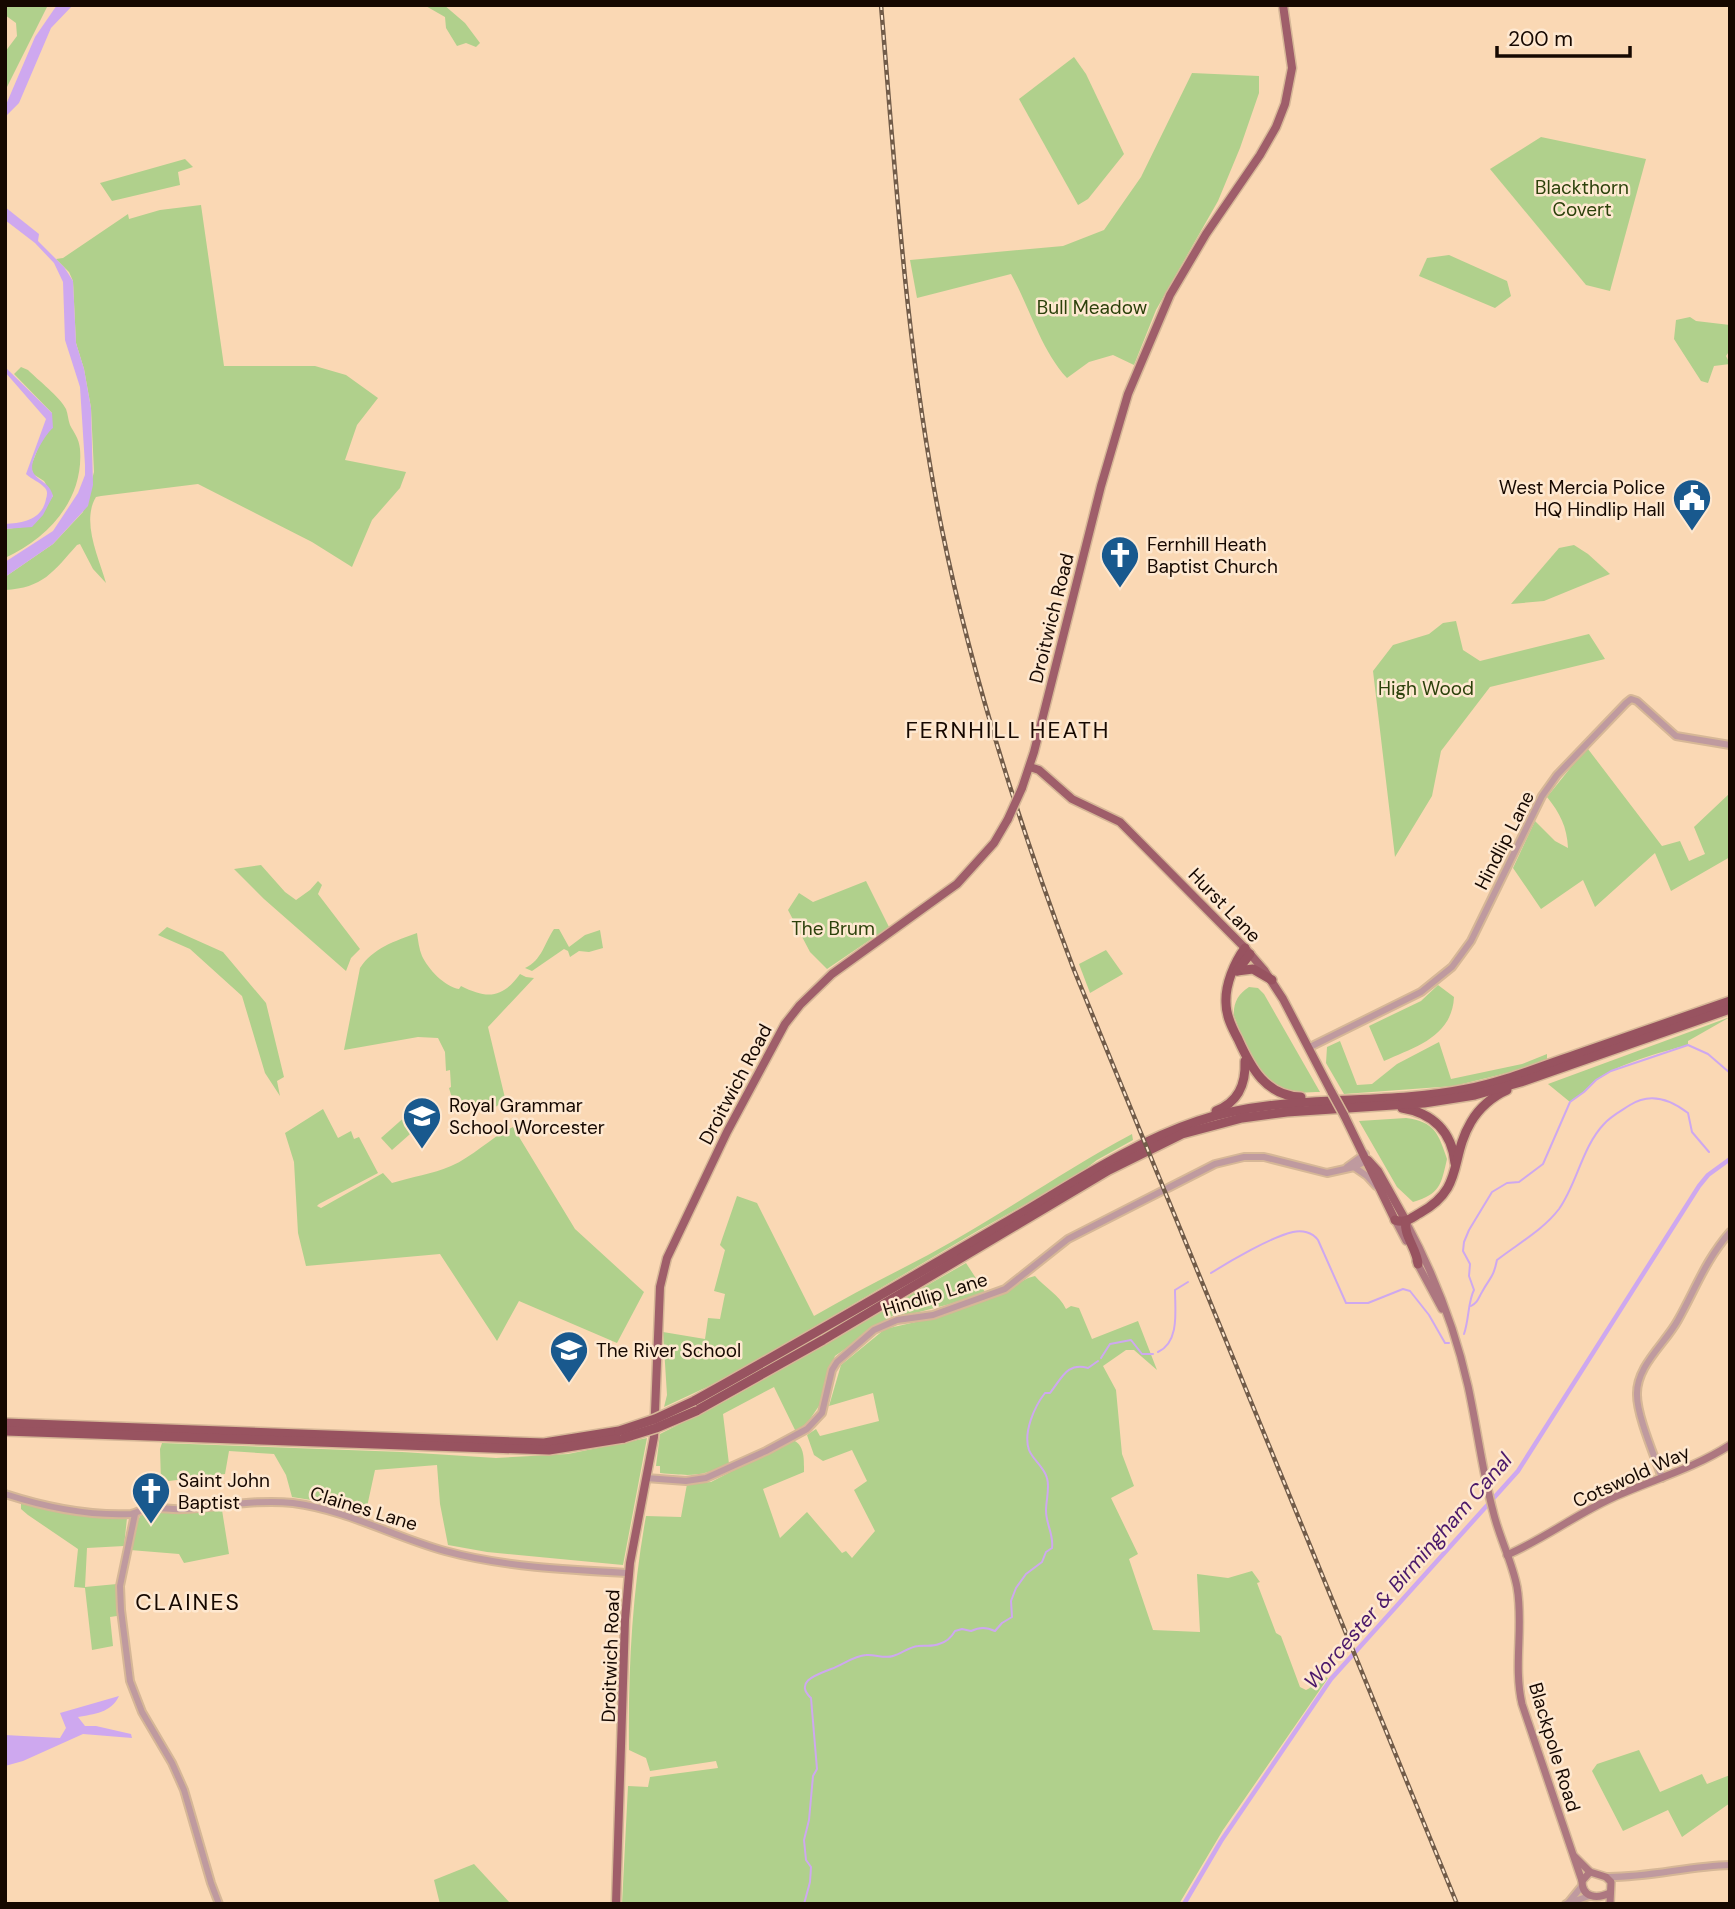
<svg xmlns="http://www.w3.org/2000/svg" width="1735" height="1909" viewBox="0 0 1735 1909" font-family="'DM Sans',sans-serif">
	<style>
		.green { fill: #b0d08c }
		.water { fill: #cea8ef }
		.lines { fill: none; stroke-linecap: round; stroke-linejoin: round }
		.stream { stroke: #cea8ef; stroke-width: 2 }
		.canal { stroke: #cea8ef; stroke-width: 4.5 }
		.tertiary-casing { stroke: #d6b797; stroke-width: 10 }
		.secondary-casing { stroke: #d6b797; stroke-width: 10 }
		.primary-casing { stroke: #d6b797; stroke-width: 11 }
		.trunk-casing { stroke: #d6b797; stroke-width: 12 }
		.tertiary { stroke: #bf9a9f; stroke-width: 6 }
		.secondary { stroke: #ad7780; stroke-width: 7 }
		.primary { stroke: #9f5e6a; stroke-width: 8 }
		.trunk { stroke: #985360; stroke-width: 9 }
		.rail-casing { stroke: #725c49; stroke-width: 4.5 }
		.rail { stroke: #fee8d0; stroke-width: 2; stroke-dasharray: 5; stroke-linecap: butt }
		.primary-bridge-casing { stroke: #d6b797; stroke-width: 11; stroke-linecap: butt }
		.trunk-bridge-casing { stroke: #d6b797; stroke-width: 12; stroke-linecap: butt }
		.primary-bridge { stroke: #9f5e6a; stroke-width: 8 }
		.trunk-bridge { stroke: #985360; stroke-width: 9 }
		.labels { text-anchor: middle; stroke-width: 5; stroke-linejoin: round; paint-order: stroke }
		.park-label { font-size: 19px; fill: #2c410b; stroke: #fee8d0 }
		.poi-label { font-size: 19px; fill: #160800; stroke: #fee8d0; text-anchor: start }
		.street-label { font-size: 19px; fill: #160800; stroke: #fee8d0 }
		.water-label { font-size: 21px; font-style: italic; fill: #4a186a; stroke: #fee8d0 }
		.quarter-label { font-size: 23px; letter-spacing: 2px; fill: #160800; stroke: #fee8d0 }
	</style>
	<rect width="100%" height="100%" fill="#fad8b4"/>
	<g class="green">
		<path d="M5 5H48L5 91V52L17 36 16 23 5 15Z"/>
		<path d="M424 5H444L465 23 480 43 476 47 466 43 457 46 446 28 445 17Z"/>
		<path d="M1074 57 1086 74 1124 154 1088 199 1078 205 1019 99Z"/>
		<path d="M1192 73 1259 76V93L1240 148 1218 201 1156 310 1134 365 1113 355 1089 362 1067 378C1041 350 1030 308 1011 274L917 298 910 260 1063 246 1104 230 1141 177Z"/>
		<path d="M1541 137 1646 159 1610 291 1586 285 1490 169Z"/>
		<path d="M185 159 193 167 178 172 180 185 112 201 100 183Z"/>
		<path d="M201 205 224 366H315L346 375 378 398 357 425 345 460 406 472 400 488 372 520 352 567 312 542 198 484 101 496 96 497C81 522 99 558 106 583L93 569 80 544 77 545C53 572 43 588 5 590V577L53 544 83 512 94 472 91 408 84 369 76 343 73 281 69 272 56 259 63 258 128 214 129 219 160 210Z"/>
		<path d="M1449 255 1507 281 1511 296 1495 308 1419 276 1427 258Z"/>
		<path d="M1690 317 1696 321 1730 325V350L1726 356 1730 364 1714 366 1708 383 1701 381 1674 339 1676 320Z"/>
		<path d="M21 367 28 370C38 380 60 397 66 409 68 414 68 420 70 425 74 433 79 438 80 449 84 500 48 538 5 558V529L32 526 53 496 44 481 33 474 31 466 52 413 14 374Z"/>
		<path d="M1574 545 1588 554 1610 574 1544 601 1511 604 1559 548Z"/>
		<path d="M1456 621 1463 650 1480 661 1589 634 1605 659 1490 687 1441 751 1432 796 1395 857 1373 671 1393 645 1429 634 1443 623Z"/>
		<path d="M1588 749 1662 846 1680 841 1689 861 1705 854 1694 827 1730 793V857L1671 891 1655 853 1595 907 1583 880 1541 909 1513 868 1535 821 1555 841 1568 848C1567 827 1560 813 1547 797L1576 761Z"/>
		<path d="M261 865 285 892 296 900 310 890 318 881 322 885 318 894 360 949 351 958 346 971 264 899 234 869Z"/>
		<path d="M866 881 889 927 827 969 810 952 788 910 799 893 813 902Z"/>
		<path d="M167 927 223 952 266 1003 284 1077 277 1081 280 1096 265 1073 242 996 190 949 158 935Z"/>
		<path d="M554 929H559L569 947 585 935 600 930 603 948 589 952 579 951 570 957 568 951 564 949 532 971 525 968C542 960 544 944 554 929Z"/>
		<path d="M417 933C418 940 419 949 422 956 428 969 445 987 459 989L461 986C487 999 502 999 520 974L526 977 534 978 488 1027 505 1098C493 1115 477 1110 459 1110L455 1108 449 1088 451 1087 450 1070 446 1071 445 1052 438 1038 418 1037 344 1050 360 968C373 948 395 941 417 933Z"/>
		<path d="M1106 950 1123 974 1090 993 1079 964Z"/>
		<path d="M1438 985 1454 997C1452 1037 1415 1047 1384 1061L1369 1026 1421 1001Z"/>
		<path d="M1249 987 1258 988 1264 994 1320 1092C1310 1092 1297 1094 1287 1091 1254 1083 1245 1043 1234 1016 1233 1003 1238 994 1249 987Z"/>
		<path d="M1730 1017 1688 1041V1045C1664 1051 1614 1065 1595 1081 1587 1088 1580 1096 1570 1102L1548 1084Z"/>
		<path d="M1340 1041 1357 1085 1372 1084 1397 1064 1439 1042 1451 1079 1522 1064 1547 1054V1060L1515 1071 1454 1086 1344 1094 1326 1063 1327 1047Z"/>
		<path d="M323 1109 338 1138 351 1131 354 1139 359 1137 378 1173 319 1204 317 1206 321 1208 383 1173 392 1183C411 1177 433 1174 451 1166 474 1156 491 1137 513 1127L575 1229 644 1292 617 1343 519 1301 497 1341 440 1254 306 1266 298 1233 294 1162 285 1133Z"/>
		<path d="M407 1115 418 1127 392 1150 381 1138Z"/>
		<path d="M1406 1118C1435 1122 1438 1133 1447 1159 1441 1185 1440 1194 1413 1202L1397 1187 1359 1121Z"/>
		<path d="M1132 1134 1133 1140 1097 1160 1075 1177 979 1230 735 1374 664 1407 667 1395 663 1332 705 1339 708 1318 720 1319 725 1294 714 1291 725 1250 720 1245 737 1196 757 1203 814 1316C852 1294 890 1275 928 1255 998 1217 1063 1171 1132 1134Z"/>
		<path d="M966 1263 985 1292 950 1304 900 1317 895 1314 835 1356 827 1376 821 1403 808 1422 796 1432 774 1387 723 1414 729 1464C701 1477 691 1476 660 1473V1466H656L660 1434 729 1399Z"/>
		<path d="M1035 1276C1045 1288 1059 1294 1066 1309L1071 1306 1079 1308 1092 1339 1138 1321 1157 1370 1134 1350H1126L1103 1366 1116 1390 1122 1454 1134 1486 1111 1498 1138 1554 1129 1559 1153 1630 1200 1632 1197 1574 1228 1578 1252 1571 1260 1582 1257 1583 1276 1633 1281 1636 1300 1687 1306 1690C1314 1687 1319 1675 1328 1678L1223 1830 1179 1904H622L628 1786 648 1787 650 1777 718 1768 716 1761 650 1771 646 1758 629 1750C628 1672 632 1593 646 1516L681 1517 687 1484 711 1482 793 1440C805 1445 804 1460 804 1472L763 1489 780 1538 807 1512 842 1553 846 1551 852 1558 875 1531 854 1490 867 1481 852 1450 823 1461 814 1455 807 1435 816 1429 820 1436 879 1421 873 1393 829 1406 841 1365 885 1329 933 1318 956 1308 991 1298 1028 1278Z"/>
		<path d="M647 1438 623 1565 487 1552 448 1545 440 1504 437 1465 375 1470 365 1516 311 1500 292 1497 286 1475 274 1454 229 1451 225 1474 161 1482 160 1449 162 1443 402 1452 496 1458 568 1454Z"/>
		<path d="M21 1502C55 1514 91 1516 127 1518L124 1546 87 1548 85 1587 117 1584V1616L110 1617 113 1646 92 1650 85 1588 74 1587 78 1549 28 1515 21 1509Z"/>
		<path d="M222 1510 229 1554 184 1563 179 1554 130 1550 135 1528 140 1516 149 1511 173 1513Z"/>
		<path d="M1639 1750 1660 1792 1702 1774 1707 1784 1730 1775V1803L1682 1837 1668 1810 1623 1831 1592 1771 1597 1764Z"/>
		<path d="M474 1864 511 1904H440L434 1880Z"/>
	</g>
	<g class="water">
		<path d="M57 5H73L51 28 19 103 5 117V107L35 37Z"/>
		<path d="M5 207 39 234 38 241 64 267 73 281 76 343 84 369 91 408 93 485 88 506 53 544 5 577V562L53 531 78 493 85 475V465L80 387 65 340 63 282 54 263 35 243 5 220Z"/>
		<path d="M5 367 52 413 53 428C46 433 28 463 33 472 38 482 49 481 53 496L43 515 32 527 5 529V524C23 523 42 520 46 499 47 495 48 491 45 488 40 482 31 479 26 474L46 419 5 372Z"/>
		<path d="M119 1696C111 1713 94 1714 78 1717L85 1726H96L131 1734 132 1738 83 1734 23 1761 5 1766V1735L60 1738 66 1728 60 1713Z"/>
	</g>
	<g class="lines">
		<g class="stream">
			<path d="M1211 1273C1230 1261 1271 1237 1293 1232 1302 1230 1312 1232 1318 1240L1346 1303H1368L1403 1289 1410 1291 1429 1315 1445 1343H1449"/>
			<path d="M1471 1306C1478 1302 1478 1299 1482 1292 1490 1277 1493 1279 1497 1260 1519 1243 1543 1230 1559 1209 1577 1184 1582 1147 1604 1124 1611 1116 1621 1111 1630 1105 1650 1092 1670 1099 1688 1113L1692 1132 1709 1152"/>
			<path d="M1464 1334C1469 1320 1468 1301 1474 1290L1469 1276 1470 1264 1463 1251 1464 1242 1469 1230 1492 1192 1507 1183 1519 1182 1543 1164 1570 1102 1584 1092 1596 1080 1611 1071 1688 1045 1708 1054 1730 1073"/>
			<path d="M1158 1352C1180 1342 1175 1310 1175 1290L1188 1282"/>
			<path d="M1101 1358 1110 1344 1131 1340 1142 1354H1153"/>
			<path d="M804 1904 810 1882 811 1867 806 1860 804 1840 809 1820 813 1776 817 1769 811 1698C793 1681 819 1674 831 1669 843 1665 853 1656 866 1655 875 1654 884 1659 893 1656 901 1654 909 1647 918 1646 925 1645 932 1647 939 1644 947 1642 951 1638 955 1631L962 1629 971 1631C980 1627 986 1627 995 1631L1002 1623 1012 1617 1011 1601 1016 1588 1026 1574 1042 1562 1046 1552 1052 1548C1054 1535 1046 1524 1046 1511 1046 1500 1050 1488 1047 1478 1044 1467 1033 1460 1029 1450 1023 1433 1034 1407 1045 1393H1050C1062 1378 1067 1362 1088 1368L1098 1361"/>
		</g>
		<path class="canal" d="M1184 1904 1221 1841 1331 1679 1518 1471 1699 1186 1708 1175 1730 1159"/>
		<g class="tertiary-casing">
			<g id="tertiary">
				<path d="M1310 1047 1421 992 1452 967 1471 941 1542 796 1557 775 1626 703 1631 699 1637 701 1676 736 1730 745"/>
				<path d="M1347 1167 1365 1154"/>
				<path d="M1354 1167 1367 1176 1376 1186"/>
				<path d="M646 1478 686 1481 706 1478 766 1451 807 1429 822 1413 832 1370 837 1362 874 1330 897 1320 933 1315 1005 1289 1068 1239 1215 1164 1244 1157H1264L1327 1173 1354 1167 1368 1160"/>
				<path d="M1662 1478C1655 1457 1637 1416 1637 1395 1636 1366 1665 1344 1678 1320 1696 1288 1705 1261 1730 1232"/>
				<path d="M5 1494C45 1507 89 1516 131 1514 137 1513 140 1510 145 1509 157 1506 170 1510 182 1509 219 1507 257 1499 293 1503 347 1510 394 1537 445 1551 504 1567 568 1570 629 1573"/>
				<path d="M135 1514 120 1586 121 1610 130 1681 142 1712 172 1763 184 1790 211 1883 219 1904"/>
				<path d="M1606 1877C1647 1878 1688 1866 1730 1865"/>
				<path d="M1569 1902 1582 1886"/>
				<path d="M1566 1904 1589 1896"/>
			</g>
		</g>
		<g class="secondary-casing">
			<g id="secondary">
				<path d="M1395 1220 1406 1241"/>
				<path d="M1406 1222C1434 1274 1455 1328 1468 1386 1477 1427 1482 1470 1493 1511 1499 1537 1512 1561 1517 1587 1524 1626 1513 1665 1522 1704L1582 1881"/>
				<path d="M1416 1261 1442 1309"/>
				<path d="M1507 1555C1544 1539 1575 1515 1612 1498 1651 1480 1693 1469 1730 1445"/>
				<path d="M1575 1857 1590 1872 1606 1877 1611 1882 1610 1904"/>
				<path d="M1590 1872 1582 1881C1582 1898 1597 1899 1610 1893"/>
			</g>
		</g>
		<g class="primary-casing">
			<g id="primary">
				<path d="M1030 767 1039 770 1072 799 1120 822 1245 948 1264 970 1283 999 1332 1093"/>
				<path d="M1022 788 1034 752 1101 486 1128 394 1170 295 1206 234 1260 155 1276 127 1285 104 1292 68 1283 5"/>
				<path d="M1344 1115 1395 1220"/>
				<path d="M1368 1160 1378 1171 1406 1221"/>
				<path d="M616 1904 625 1620 630 1563 654 1437 660 1287 667 1258 727 1132 785 1024 800 1005 832 974 957 884 994 843 1008 819"/>
			</g>
		</g>
		<g class="trunk-casing">
			<g id="trunk">
				<path d="M1245 948C1234 963 1225 985 1226 1003 1226 1016 1232 1028 1238 1039 1251 1068 1266 1096 1301 1097"/>
				<path d="M1237 971 1253 969 1272 980"/>
				<path d="M1237 971 1250 954"/>
				<path d="M1402 1108C1433 1113 1452 1132 1455 1163"/>
				<path d="M1216 1111C1238 1102 1246 1085 1245 1061"/>
				<path d="M1395 1220C1405 1224 1411 1218 1420 1213 1465 1188 1449 1159 1471 1122 1479 1108 1493 1096 1507 1090"/>
				<path d="M1406 1221C1403 1235 1417 1249 1418 1264"/>
				<path d="M694 1401C797 1344 900 1284 1003 1224 1066 1188 1129 1144 1198 1121 1285 1092 1378 1107 1467 1089 1504 1082 1539 1067 1575 1055 1626 1037 1678 1019 1730 1001"/>
				<path d="M696 1411 823 1340 1109 1170 1182 1134 1242 1118 1287 1112 1424 1103 1475 1095 1521 1082 1730 1009"/>
				<path d="M5 1423 544 1443 619 1431"/>
				<path d="M5 1431 549 1450 624 1438"/>
			</g>
		</g>
		<use href="#tertiary" class="tertiary"/>
		<use href="#secondary" class="secondary"/>
		<use href="#primary" class="primary"/>
		<use href="#trunk" class="trunk"/>
		<g class="rail-casing">
			<path id="rail" d="M881 5C896 181 907 357 942 530 973 681 1020 827 1074 970L1457 1904"/>
		</g>
		<use href="#rail" class="rail"/>
		<g class="primary-bridge-casing">
			<g id="primary-bridge">
				<path d="M1008 819 1022 788"/>
				<path d="M1332 1093 1344 1115"/>
			</g>
		</g>
		<g class="trunk-bridge-casing">
			<g id="trunk-bridge">
				<path d="M619 1431 655 1419 694 1401"/>
				<path d="M624 1438 656 1428 696 1411"/>
			</g>
		</g>
		<use href="#primary-bridge" class="primary-bridge"/>
		<use href="#trunk-bridge" class="trunk-bridge"/>
	</g>
	<defs>
		<g id="civic-pin" transform="scale(2.0125)"><path d="M0 17L-7.5 6A9.5 9.5 0 1 1 7.5 6Z" fill="#19598e" stroke="#fee8d0"/><path d="M-.6-6.5H3V-4.5H.6V-3L4-1V1h2V6H-6V1h2V-1L-.6-3ZM-1.2 2.5V6h2.4V2.5Z" fill="#fff"/></g>
		<g id="church-pin" transform="scale(2.0125)"><path d="M0 17L-7.5 6A9.5 9.5 0 1 1 7.5 6Z" fill="#19598e" stroke="#fee8d0"/><path d="M-1.2-6h2.4v3.5h3.3v2.4h-3.3V6h-2.4V-.1h-3.3v-2.4h3.3Z" fill="#fff"/></g>
		<g id="school-pin" transform="scale(2.0125)"><path d="M0 17L-7.5 6A9.5 9.5 0 1 1 7.5 6Z" fill="#19598e" stroke="#fee8d0"/><path d="M0-5L7-2L0 1L-7-2ZM-4 1L0 2.5L4 1V4Q0 6-4 4Z" fill="#fff"/></g>
	</defs>
	<g fill-rule="evenodd">
		<use href="#civic-pin" x="1692" y="498"/>
		<use href="#church-pin" x="1120" y="555"/>
		<use href="#school-pin" x="422" y="1116"/>
		<use href="#school-pin" x="569" y="1350"/>
		<use href="#church-pin" x="151" y="1491"/>
	</g>
	<g class="labels">
		<g class="park-label">
			<text x="1582" y="194">Blackthorn<tspan x="1582" dy="22">Covert</tspan></text>
			<text x="1092" y="314">Bull Meadow</text>
			<text x="1426" y="695">High Wood</text>
			<text x="833" y="935">The Brum</text>
		</g>
		<g class="poi-label">
			<text x="1665" y="494" text-anchor="end">West Mercia Police<tspan x="1665" dy="22">HQ Hindlip Hall</tspan></text>
			<text x="1147" y="551">Fernhill Heath<tspan x="1147" dy="22">Baptist Church</tspan></text>
			<text x="449" y="1112">Royal Grammar<tspan x="449" dy="22">School Worcester</tspan></text>
			<text x="596" y="1357">The River School</text>
			<text x="178" y="1487">Saint John<tspan x="178" dy="22">Baptist</tspan></text>
		</g>
		<g class="street-label">
			<text transform="translate(1051 618) rotate(-76)" y="7">Droitwich Road</text>
			<text transform="translate(1504 840) rotate(-63)" y="7">Hindlip Lane</text>
			<text transform="translate(1225 905) rotate(46)" y="7">Hurst Lane</text>
			<text transform="translate(735 1084) rotate(-62)" y="7">Droitwich Road</text>
			<text transform="translate(935 1294) rotate(-17)" y="7">Hindlip Lane</text>
			<text transform="translate(1631 1476) rotate(-24)" y="7">Cotswold Way</text>
			<text transform="translate(364 1508) rotate(17)" y="7">Claines Lane</text>
			<text transform="translate(610 1656) rotate(-88)" y="7">Droitwich Road</text>
			<text transform="translate(1555 1747) rotate(73)" y="7">Blackpole Road</text>
		</g>
		<g class="water-label">
			<text transform="translate(1408 1571) rotate(-49)" y="7">Worcester &amp; Birmingham Canal</text>
		</g>
		<g class="quarter-label">
			<text x="1008" y="738">FERNHILL HEATH</text>
			<text x="188" y="1610">CLAINES</text>
		</g>
	</g>
	<rect width="1735" height="1909" fill="none" stroke="#160800" stroke-width="14"/>
	<path d="M1497 46v10h133v-10" fill="none" stroke="#160800" stroke-width="3.5"/>
	<text x="1508" y="46" font-size="21" fill="#160800" stroke="#fee8d0" stroke-width="5" paint-order="stroke">200 m</text>
</svg>
